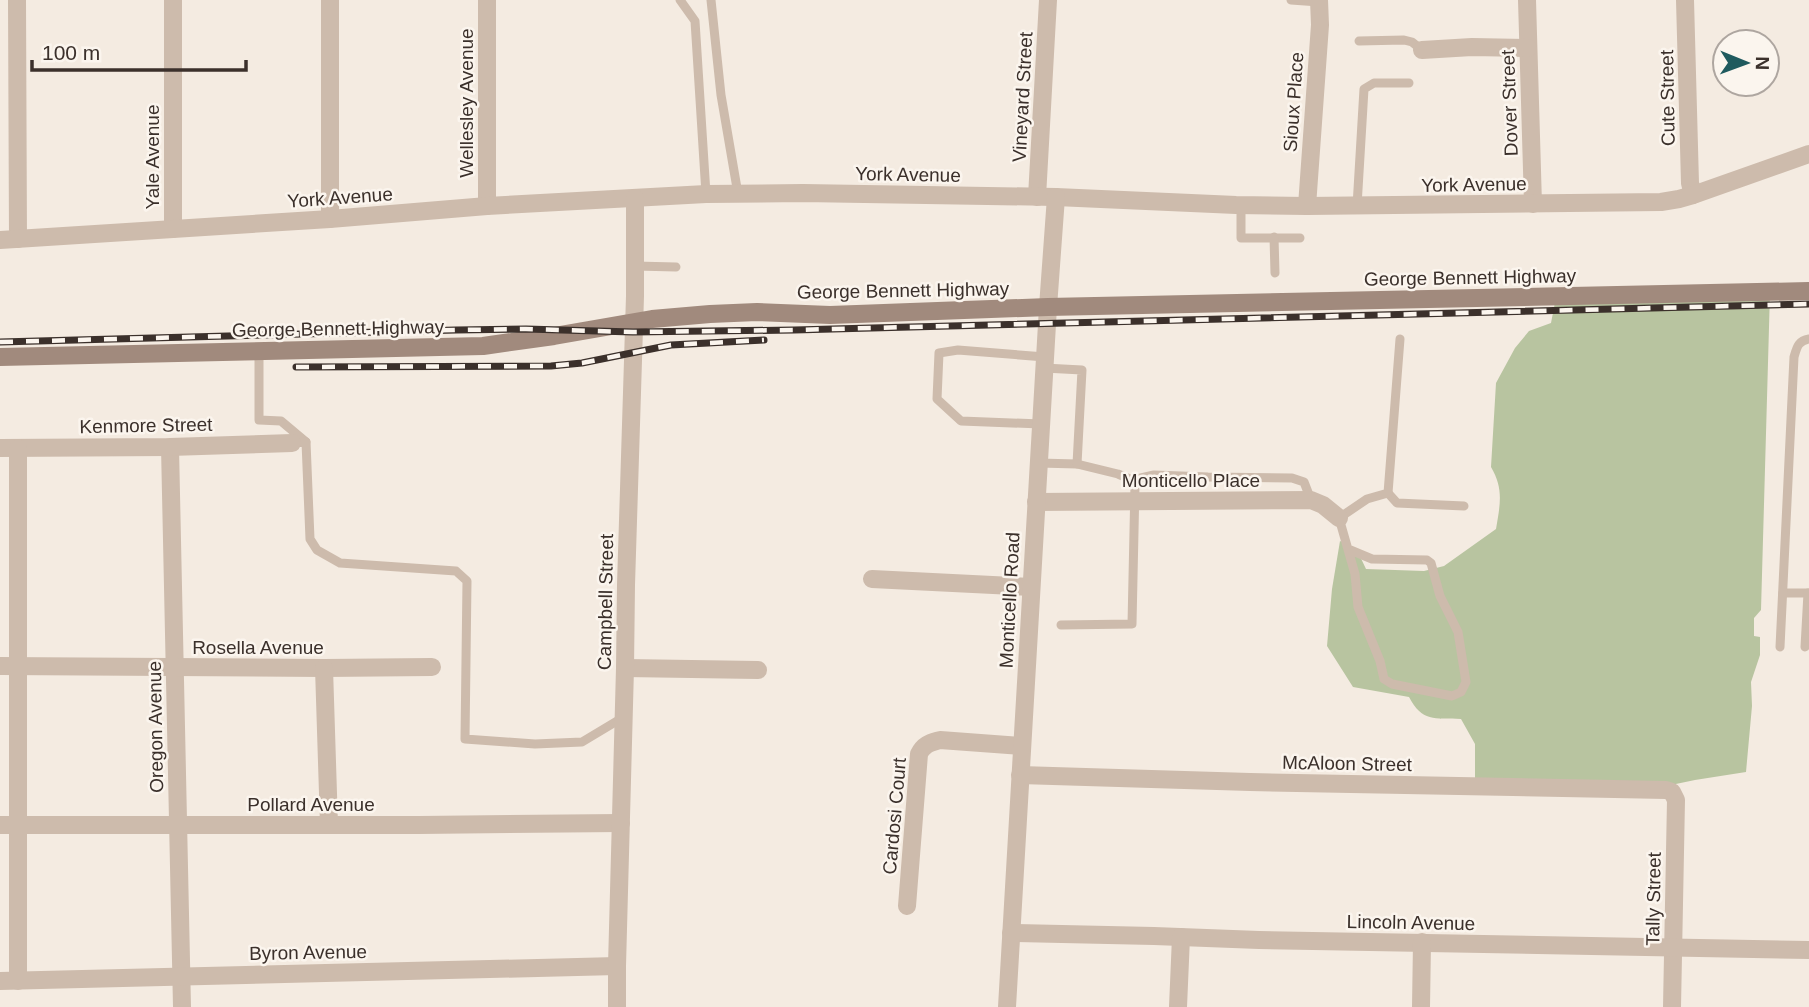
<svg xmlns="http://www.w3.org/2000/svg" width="1809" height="1007" viewBox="0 0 1809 1007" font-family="Helvetica,sans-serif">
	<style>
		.green { fill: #b8c4a0 }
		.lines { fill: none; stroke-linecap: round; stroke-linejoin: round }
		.service { stroke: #cdbbac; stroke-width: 9 }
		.minor { stroke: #cdbbac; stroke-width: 18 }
		.tertiary { stroke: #cdbbac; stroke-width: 18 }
		.secondary { stroke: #a18a7d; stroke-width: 18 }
		.rail-casing { stroke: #3b302b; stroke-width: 7 }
		.rail { stroke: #fbf5ee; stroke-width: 4.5; stroke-dasharray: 13; stroke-linecap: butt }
		.labels { text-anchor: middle; stroke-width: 5; stroke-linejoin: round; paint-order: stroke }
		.street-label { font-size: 19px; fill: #3b302b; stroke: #fbf5ee }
	</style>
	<rect width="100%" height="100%" fill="#f4ebe1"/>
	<path class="green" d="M1770 292 1761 610 1754 618V636L1760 637V655L1751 682 1752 706 1746 772 1695 780 1647 790 1475 789V744L1461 719C1434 718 1422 722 1409 697L1353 687 1327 646 1332 589 1340 541 1357 550 1366 569 1424 571 1444 566 1496 529C1500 505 1504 489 1491 467L1496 383 1515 348 1529 331 1551 323 1556 297Z"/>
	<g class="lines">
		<g class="service">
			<path d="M680 0 695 21 706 194"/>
			<path d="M711 0 721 95 738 194"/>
			<path d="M1291 0 1319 2"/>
			<path d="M1359 41 1404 40 1412 42 1422 50"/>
			<path d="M1241 205V238H1300"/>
			<path d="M1357 206 1364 89 1374 83H1409"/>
			<path d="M1274 237 1275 273"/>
			<path d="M635 266 676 267"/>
			<path d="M259 351V420L281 421 306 442"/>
			<path d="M1041 424 961 421 937 399 939 353 958 350 1045 357"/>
			<path d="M292 443 306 442 310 539 317 550 340 563 456 571 467 581 465 739 535 744 582 742 622 718"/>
			<path d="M1039 463 1077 464 1082 370 1044 368"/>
			<path d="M1132 480 1154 475 1208 477 1292 478 1304 482 1311 500"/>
			<path d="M1388 493 1397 503 1464 506"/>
			<path d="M1348 549 1372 559 1427 560 1431 563 1440 596 1458 632 1466 682 1461 692 1452 696 1392 684 1384 679 1380 661 1358 607 1355 574 1339 518 1367 499 1388 493 1400 339"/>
			<path d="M1783 593H1809"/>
			<path d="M1061 625 1132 624 1135 485 1132 480 1118 474 1077 464"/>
			<path d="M1780 647 1794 357C1797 347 1798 341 1809 339"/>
			<path d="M1805 647 1808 593"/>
		</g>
		<g class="minor">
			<path d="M17 0 18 239"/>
			<path d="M173 0V229"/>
			<path d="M330 0V219"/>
			<path d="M487 0V206"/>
			<path d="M1527 0 1533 204"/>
			<path d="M1685 0 1690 183 1693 195"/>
			<path d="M1422 50 1472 47 1528 48"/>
			<path d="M1037 197 1048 0"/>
			<path d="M1307 206 1320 25 1319 0"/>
			<path d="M0 240 330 219 487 206 706 194 803 193 1056 197 1236 205 1307 206 1661 202 1679 199 1693 195 1809 154"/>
			<path d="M1048 307 1056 197"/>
			<path d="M170 447 182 1007"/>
			<path d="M0 448 170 447 292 443"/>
			<path d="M1036 502 1311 500 1323 505 1339 518"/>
			<path d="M872 579 1031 587"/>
			<path d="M0 666 324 668 432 667"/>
			<path d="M324 668 329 825"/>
			<path d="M625 668 758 670"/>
			<path d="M1020 775 1250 782 1666 790 1672 792 1676 800 1672 1007"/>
			<path d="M0 825H419L621 823"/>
			<path d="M907 906 919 754C924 744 930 743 940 740L1022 746"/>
			<path d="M1011 933 1154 936 1259 940 1809 950"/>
			<path d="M0 981 617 966"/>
			<path d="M18 981V448"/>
			<path d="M617 1007V966L625 668 626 585 635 296V198"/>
			<path d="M1178 1007 1181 937"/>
			<path d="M1421 1007 1422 942"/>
		</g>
		<path class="tertiary" d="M1007 1007 1048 307"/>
		<path class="secondary" d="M0 357 483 346 554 336 652 319 710 314 757 312 830 315 1048 307 1809 291"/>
		<g class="rail-casing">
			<g id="rail">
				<path d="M0 342 456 330 526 329 633 332 794 330 1809 304"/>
				<path d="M296 367 551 366 582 363 671 345 764 340"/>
			</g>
		</g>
		<use href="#rail" class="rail"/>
	</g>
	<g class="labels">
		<g class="street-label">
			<text transform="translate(1022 97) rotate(-87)" y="7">Vineyard Street</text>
			<text transform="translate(1667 98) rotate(-91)" y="7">Cute Street</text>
			<text transform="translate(1293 102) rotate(-86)" y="7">Sioux Place</text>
			<text transform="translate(466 103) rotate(-90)" y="7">Wellesley Avenue</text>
			<text transform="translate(1509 103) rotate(-92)" y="7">Dover Street</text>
			<text transform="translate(152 157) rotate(-90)" y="7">Yale Avenue</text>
			<text transform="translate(908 174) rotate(1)" y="7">York Avenue</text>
			<text transform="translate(1474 184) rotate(-1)" y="7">York Avenue</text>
			<text transform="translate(340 197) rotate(-4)" y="7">York Avenue</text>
			<text transform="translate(1470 277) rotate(-1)" y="7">George Bennett Highway</text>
			<text transform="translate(903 290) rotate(-1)" y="7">George Bennett Highway</text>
			<text transform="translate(338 328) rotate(-1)" y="7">George Bennett Highway</text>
			<text transform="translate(146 425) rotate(-1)" y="7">Kenmore Street</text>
			<text x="1191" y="487">Monticello Place</text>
			<text transform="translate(1009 600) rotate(-87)" y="7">Monticello Road</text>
			<text transform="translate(605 602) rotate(-89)" y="7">Campbell Street</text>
			<text x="258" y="654">Rosella Avenue</text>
			<text transform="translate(155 727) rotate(-91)" y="7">Oregon Avenue</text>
			<text transform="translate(1347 763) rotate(1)" y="7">McAloon Street</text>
			<text x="311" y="811">Pollard Avenue</text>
			<text transform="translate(894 816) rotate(-85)" y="7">Cardosi Court</text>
			<text transform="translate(1653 899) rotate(-89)" y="7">Tally Street</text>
			<text transform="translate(1411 922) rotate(1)" y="7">Lincoln Avenue</text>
			<text transform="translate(308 952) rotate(-1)" y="7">Byron Avenue</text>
		</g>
	</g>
	<g transform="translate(1746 63) rotate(91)"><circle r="33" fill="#fbf5ee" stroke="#aea6a0" stroke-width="2"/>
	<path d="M0-5L12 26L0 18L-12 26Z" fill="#1f5a5e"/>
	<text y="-10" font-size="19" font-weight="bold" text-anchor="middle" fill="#3b302b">N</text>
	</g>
	<path d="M32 60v10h214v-10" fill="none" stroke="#3b302b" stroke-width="3.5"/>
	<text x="42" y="60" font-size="21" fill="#3b302b" stroke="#fbf5ee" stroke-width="5" paint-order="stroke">100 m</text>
</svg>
